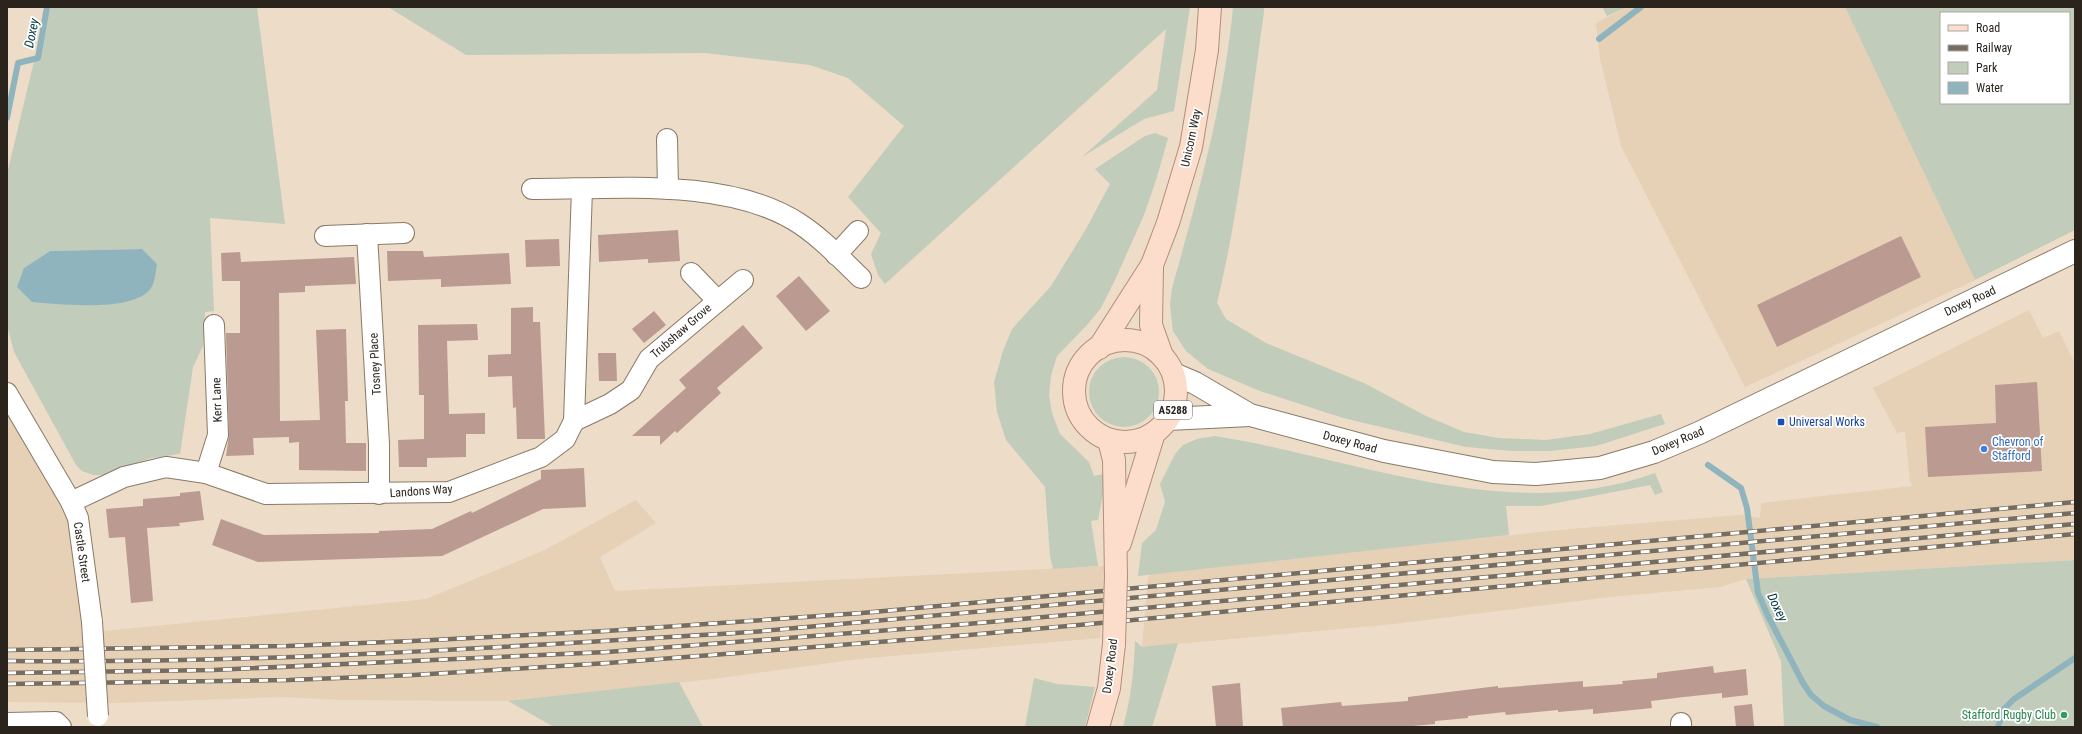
<svg xmlns="http://www.w3.org/2000/svg" width="2082" height="734" viewBox="0 0 2082 734" font-family="'Roboto Condensed',sans-serif">
	<style>
		.built { fill: #e6d0b6 }
		.green { fill: #c1ccbb; fill-rule: evenodd }
		.water { fill: #90b4bd }
		.lines { fill: none; stroke-linecap: round; stroke-linejoin: round }
		.stream { stroke: #90b4bd; stroke-width: 6 }
		.building { fill: #ba9a91 }
		.minor-casing { stroke: #897a67; stroke-width: 22 }
		.tertiary-casing { stroke: #897a67; stroke-width: 24 }
		.primary-casing { stroke: #b18e78; stroke-width: 24 }
		.minor { stroke: #fff; stroke-width: 20 }
		.tertiary { stroke: #fff; stroke-width: 22 }
		.primary { stroke: #fcddcc; stroke-width: 22 }
		.rail-casing { stroke: #766c5f; stroke-width: 4.5 }
		.rail { stroke: #fff; stroke-width: 3; stroke-dasharray: 9; stroke-linecap: butt }
		.minor-bridge-casing { stroke: #897a67; stroke-width: 22; stroke-linecap: butt }
		.primary-bridge-casing { stroke: #b18e78; stroke-width: 24; stroke-linecap: butt }
		.minor-bridge { stroke: #fff; stroke-width: 20 }
		.primary-bridge { stroke: #fcddcc; stroke-width: 22 }
		.transit-dot { fill: #1a4fb4; stroke: #fff; stroke-width: 1.5 }
		.shop-dot { fill: #3f7fe0; stroke: #fff; stroke-width: 1.5 }
		.leisure-dot { fill: #2e9e5b; stroke: #fff; stroke-width: 1.5 }
		.labels { text-anchor: middle; stroke-width: 3.5; stroke-linejoin: round; paint-order: stroke }
		.shield { fill: #fff; stroke: #6a6660; stroke-width: 1 }
		.shield-label { font-size: 11px; font-weight: bold; fill: #2a241c }
		.street-label { font-size: 12px; fill: #2a241c; stroke: #fff }
		.transit-label { font-size: 12px; fill: #164399; stroke: #fff; text-anchor: start }
		.shop-label { font-size: 12px; fill: #366cbe; stroke: #fff; text-anchor: start }
		.leisure-label { font-size: 12px; fill: #27864d; stroke: #fff; text-anchor: end }
		.water-label { font-size: 13px; font-style: italic; fill: #003843; stroke: #fff }
	</style>
	<rect width="100%" height="100%" fill="#eddcc7"/>
	<g class="built">
		<path d="M1627 7H1845L1975 280 1745 387 1621 146 1600 58 1596 23Z"/>
		<path d="M2029 310 2043 338 2059 331 2075 364V560L1746 579 1720 587 1610 597 1394 624 1142 647 1148 577 1152 573 1570 529 1741 515 1760 518 1761 503 1913 486 1910 481 1905 431 1897 433 1873 388Z"/>
		<path d="M7 393 71 502 85 633 426 599 545 550 636 500 656 523 600 557 615 591 1106 566 1100 638 858 659 721 678 508 701 340 700 282 697 115 703 7 702Z"/>
	</g>
	<g class="green">
		<path d="M47 7H257L285 224 210 218 214 311 205 312 203 346 193 367 180 454 151 458 103 475H93L82 471 76 465 14 352 7 325V174ZM142 249 24 268 50 251Z"/>
		<path d="M388 7H1190L1174 111 1144 119 1082 157 1157 90 1166 29 885 284 878 275 871 254 881 233 848 197 904 126 848 78 810 65 705 53 466 55Z"/>
		<path d="M1233 7H1264V12C1250 109 1240 208 1217 303L1226 319 1266 343 1364 383 1426 416 1464 432 1499 438 1546 440 1590 434 1661 414 1665 424 1596 446 1550 451H1512L1466 447 1343 418 1260 391 1208 369 1186 351 1173 331 1170 305 1172 288C1198 196 1224 103 1233 7Z"/>
		<path d="M1602 7H1627L1607 16Z"/>
		<path d="M1845 7H2075V230L1975 280ZM1941 13H2069V103H1941Z"/>
		<path d="M1155 133 1168 138 1157 177 1144 215 1115 280 1101 308 1087 325 1057 356 1051 376 1049 395 1052 413 1060 434 1089 462 1094 476 1104 474 1105 484 1098 520 1091 521 1098 566 1053 569 1050 556 1045 487 1006 440 997 412 994 382 1003 351 1012 329 1051 286 1086 229 1110 184 1095 169 1145 136Z"/>
		<circle cx="1124" cy="392" r="35"/>
		<path d="M1215 436C1360 459 1509 526 1655 473L1663 492 1655 495 1650 485 1541 506H1506L1509 535 1138 576 1142 543 1156 530 1165 502 1160 484 1175 454 1183 445 1197 439Z"/>
		<path d="M2075 560V727H1784L1781 661 1746 579Z"/>
		<path d="M1135 641 1142 647 1178 643 1152 727H1123C1131 698 1134 671 1135 641Z"/>
		<path d="M1034 678 1057 684 1095 687 1085 727H1025Z"/>
		<path d="M679 682 703 727H554L508 701Z"/>
	</g>
	<path class="water" d="M142 249 157 264C156 270 155 282 151 288 134 313 59 304 32 302L17 287 24 268 50 251Z"/>
	<g class="lines">
		<g class="stream">
			<path d="M1599 39 1641 7"/>
			<path d="M7 118 18 63 38 58 47 7"/>
			<path d="M1708 465 1741 488 1747 508 1758 593 1768 616 1803 683 1811 695 1824 706 1850 720 1877 727"/>
			<path d="M1998 727 2004 709 2014 699 2075 658"/>
		</g>
	</g>
	<g class="building">
		<path d="M678 230 680 261 648 263V259L599 262 598 235Z"/>
		<path d="M1901 236 1921 277 1777 347 1757 305Z"/>
		<path d="M559 239 560 266 526 267 525 240Z"/>
		<path d="M387 251H423L424 257 509 253 511 284 441 287V279L388 281Z"/>
		<path d="M240 252 241 262 354 257 356 284 305 286V292L279 293 280 421 320 420 316 330 346 329 348 401H345L346 443H366V471L299 470V442L289 443V437L253 438 254 455 226 456 229 435 226 333H240V281H222L221 253Z"/>
		<path d="M799 276 830 311 806 331 776 296Z"/>
		<path d="M533 307V322H540L545 439H517L516 407 513 408 512 376 488 377V355L511 354V308Z"/>
		<path d="M654 311 666 325 644 343 632 329Z"/>
		<path d="M477 324 478 340 447 341 449 414 485 413V434H466V457L427 458V467H399L398 440 424 439V395H419L418 325Z"/>
		<path d="M743 325 763 348 717 388 721 393 677 433 675 431 660 445V436H632L686 388 679 380Z"/>
		<path d="M598 353H616L617 381H599Z"/>
		<path d="M2037 382 2042 471 1928 477 1925 427 1996 423 1995 385Z"/>
		<path d="M584 468 586 507 543 509 442 556 258 562 212 545 221 519 264 535 379 533V531L432 529 471 511 472 513 541 479V470Z"/>
		<path d="M200 491 204 520 179 523 180 526 147 528 153 601 131 603 125 537 109 538 106 509 143 506V499L180 496V493Z"/>
		<path d="M1713 666 1714 673 1746 669 1748 695 1722 698V693L1684 697 1651 701 1652 708 1593 714V709L1558 712V710L1506 715 1505 712 1468 716V718L1435 721V724L1402 727H1283L1281 708 1341 702 1342 706 1408 701V697L1498 686V688L1583 681V687L1623 684 1622 681 1657 678V673Z"/>
		<path d="M1240 683 1243 727H1216L1212 686Z"/>
		<path d="M1752 704 1754 726 1736 727 1734 706Z"/>
	</g>
	<g class="lines">
		<g class="minor-casing">
			<g id="minor">
				<path d="M667 139 668 189"/>
				<path d="M532 189C614 189 729 177 800 224 823 239 841 259 861 278"/>
				<path d="M367 234 379 444V494"/>
				<path d="M325 236 404 233"/>
				<path d="M836 255 858 231"/>
				<path d="M691 273 717 300"/>
				<path d="M7 393 71 502 78 518 92 622"/>
				<path d="M574 421 610 404 631 390 649 359 743 280"/>
				<path d="M206 473 218 435 214 325"/>
				<path d="M71 502 124 477 166 467 206 473 266 494 449 492 541 457 565 439 574 421 582 189"/>
				<path d="M7 723 56 722 61 727"/>
				<path d="M1681 723V727"/>
			</g>
		</g>
		<g class="tertiary-casing">
			<g id="tertiary">
				<path d="M1174 374 1195 383 1250 415 1384 451 1493 472 1536 474 1600 468 1654 452 1699 433 2075 251"/>
				<path d="M1168 419 1250 415"/>
			</g>
		</g>
		<g class="primary-casing">
			<g id="primary">
				<path d="M1152 265 1151 325 1162 356"/>
				<circle cx="1125" cy="391" r="51"/>
				<path d="M1099 348 1152 265 1168 223 1191 147 1207 50 1210 7"/>
				<path d="M1109 440 1114 460 1116 576"/>
				<path d="M1120 543 1154 433"/>
				<path d="M1098 727 1109 688 1114 644"/>
			</g>
		</g>
		<use href="#minor" class="minor"/>
		<use href="#tertiary" class="tertiary"/>
		<use href="#primary" class="primary"/>
		<g class="rail-casing">
			<g id="rail">
				<path d="M7 650 287 646 413 641 606 631 862 613 2075 502"/>
				<path d="M7 661C255 664 504 647 752 632L2075 513"/>
				<path d="M7 673 213 670 607 652 967 624 2075 524"/>
				<path d="M7 684 289 680 414 675 608 663 969 635 2075 534"/>
			</g>
		</g>
		<use href="#rail" class="rail"/>
		<g class="minor-bridge-casing">
			<path id="minor-bridge" d="M92 622 98 716"/>
		</g>
		<g class="primary-bridge-casing">
			<path id="primary-bridge" d="M1114 644 1116 576"/>
		</g>
		<use href="#minor-bridge" class="minor-bridge"/>
		<use href="#primary-bridge" class="primary-bridge"/>
	</g>
	<rect class="transit-dot" x="1777" y="418" width="8" height="8" rx="2"/>
	<circle class="shop-dot" cx="1984" cy="449" r="4"/>
	<circle class="leisure-dot" cx="2064" cy="715" r="4"/>
	<g class="labels">
		<rect class="shield" x="1154" y="401" width="38" height="18" rx="3"/>
		<g class="shield-label">
			<text x="1173" y="414">A5288</text>
		</g>
		<g class="street-label">
			<text transform="translate(1191 138) rotate(-78)" y="4">Unicorn Way</text>
			<text transform="translate(1970 301) rotate(-25)" y="4">Doxey Road</text>
			<text transform="translate(681 331) rotate(-41)" y="4">Trubshaw Grove</text>
			<text transform="translate(375 364) rotate(-93)" y="4">Tosney Place</text>
			<text transform="translate(217 400) rotate(-92)" y="4">Kerr Lane</text>
			<text transform="translate(1678 441) rotate(-23)" y="4">Doxey Road</text>
			<text transform="translate(1350 442) rotate(15)" y="4">Doxey Road</text>
			<text transform="translate(421 491) rotate(-4)" y="4">Landons Way</text>
			<text transform="translate(82 552) rotate(82)" y="4">Castle Street</text>
			<text transform="translate(1110 666) rotate(-83)" y="4">Doxey Road</text>
		</g>
		<g class="transit-label">
			<text x="1789" y="426">Universal Works</text>
		</g>
		<g class="shop-label">
			<text x="1992" y="446">Chevron of<tspan x="1992" dy="14">Stafford</tspan></text>
		</g>
		<g class="leisure-label">
			<text x="2056" y="719">Stafford Rugby Club</text>
		</g>
		<g class="water-label">
			<text transform="translate(31 33) rotate(-79)" y="5">Doxey</text>
			<text transform="translate(1778 607) rotate(64)" y="5">Doxey</text>
		</g>
	</g>
	<rect width="2082" height="734" fill="none" stroke="#2a241c" stroke-width="16"/>
	<rect x="1940" y="12" width="130" height="92" fill="#ffffff" stroke="#aaa7a4"/>
	<rect x="1948" y="25" width="20" height="6" fill="#fcddcc" stroke="#aaa7a4"/>
	<text x="1976" y="32" font-size="12" fill="#2a241c">Road</text>
	<rect x="1948" y="45" width="20" height="6" fill="#766c5f" stroke="#aaa7a4"/>
	<text x="1976" y="52" font-size="12" fill="#2a241c">Railway</text>
	<rect x="1948" y="62" width="20" height="12" fill="#c1ccbb" stroke="#aaa7a4"/>
	<text x="1976" y="72" font-size="12" fill="#2a241c">Park</text>
	<rect x="1948" y="82" width="20" height="12" fill="#90b4bd" stroke="#aaa7a4"/>
	<text x="1976" y="92" font-size="12" fill="#2a241c">Water</text>
</svg>
